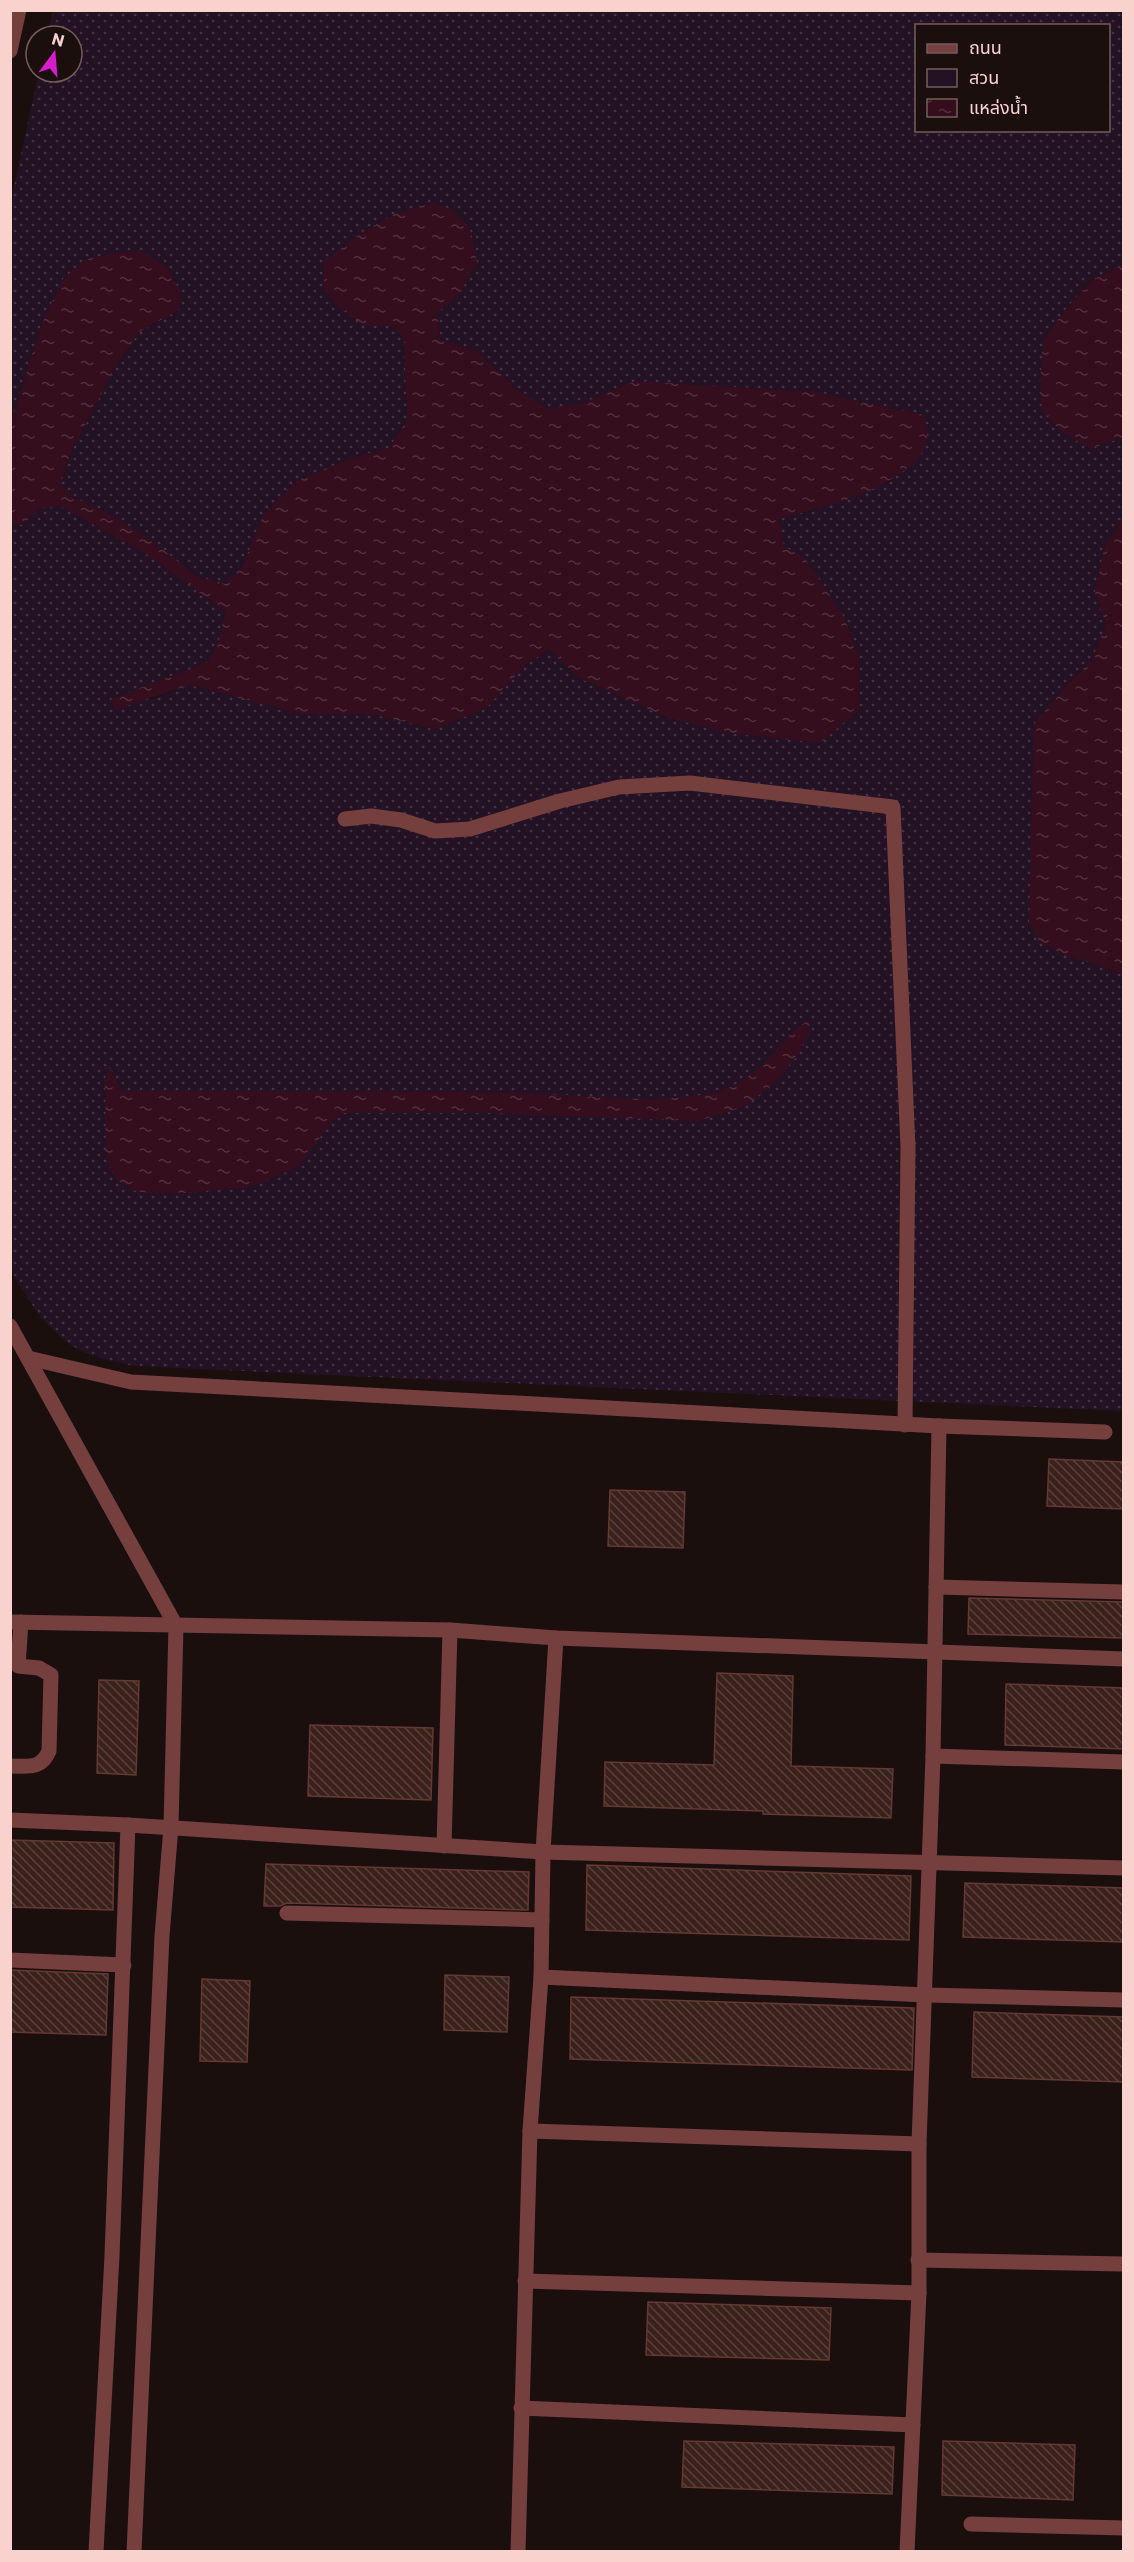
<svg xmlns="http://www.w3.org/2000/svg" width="1134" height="2562" viewBox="0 0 1134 2562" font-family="Commissioner,'Noto Sans Thai',sans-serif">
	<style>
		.green { fill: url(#green-dots); fill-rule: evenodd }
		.water { fill: url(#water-ripples) }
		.building { fill: url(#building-back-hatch); stroke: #633931; stroke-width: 1.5 }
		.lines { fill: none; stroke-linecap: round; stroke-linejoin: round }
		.minor { stroke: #753f3e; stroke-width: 15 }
	</style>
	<defs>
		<pattern id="green-dots" width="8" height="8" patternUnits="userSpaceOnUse" patternTransform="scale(1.5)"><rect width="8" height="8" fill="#231124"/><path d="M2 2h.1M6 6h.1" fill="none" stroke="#443343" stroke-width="1.8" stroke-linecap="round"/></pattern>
		<pattern id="water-ripples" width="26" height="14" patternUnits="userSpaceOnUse" patternTransform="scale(1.5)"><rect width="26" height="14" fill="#340e1d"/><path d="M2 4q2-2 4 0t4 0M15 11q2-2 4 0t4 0" fill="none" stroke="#52303d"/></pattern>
		<pattern id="building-back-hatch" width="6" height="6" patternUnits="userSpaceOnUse" patternTransform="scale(1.5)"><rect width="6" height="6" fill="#3a211c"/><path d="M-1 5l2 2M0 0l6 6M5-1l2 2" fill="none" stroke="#57403c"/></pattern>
	</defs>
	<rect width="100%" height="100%" fill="#1b0f0e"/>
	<path class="green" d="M53 11H1123V265L1091 280 1065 310 1043 341 1042 412 1061 431 1090 449 1123 437V521L1105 544 1095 593 1106 624 1092 660 1067 685 1034 725 1040 943 1066 955 1123 974V1411L133 1366C118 1362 99 1359 84 1352 49 1336 29 1301 10 1269L11 523 21 525 39 509 60 506 146 554 225 611 220 638 208 662 111 699H152L190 685 299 714H371L435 729 486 708 526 665 549 649 577 677 666 717 728 733 820 743 843 615 804 557 784 547 779 518 811 511 891 481 924 415 816 392 635 381 588 401 548 409 514 387 476 350 441 341 437 313 460 293 434 202 397 213 364 231 366 326H390L404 338 407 420 389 448 354 457 296 481 263 515 243 565 225 584 196 576 152 541 110 514 75 498 61 483 70 454 115 368 139 332 179 310 85 260 63 279 41 325 11 423V200L39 72H72V36H47ZM916 26H1108V130H916Z"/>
	<g class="water">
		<path d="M434 202 456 212 471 232 477 262 460 293 437 313 441 341 476 350 514 387 548 409 588 401 635 381 816 392 924 415C927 427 930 443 921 454 890 493 825 506 779 519L784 547 804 557 843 615 859 655V710L820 743 728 733 666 717 577 677 549 649 526 665 486 708 435 729 371 714H299L190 685 115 710 111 699 208 662 220 638 225 611 146 554 60 506 39 509 21 525 11 523V423L41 325 63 279 84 260 114 253 143 251 170 270 181 295 179 310 139 332 115 368 70 454 61 483 75 498 110 514 152 541 196 576 225 584 243 565 263 515 296 481 354 457 389 448 407 420 404 338 390 326H366L342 310 324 289V261L364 231 397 213Z"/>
		<path d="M1123 265V437L1090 449 1061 431 1042 412 1040 384 1043 341 1065 310 1092 280Z"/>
		<path d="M1123 521V974L1066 955 1040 943 1029 922 1034 724 1067 685 1092 660 1106 624 1095 593 1105 544Z"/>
		<path d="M809 1021 810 1032 798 1055 774 1084 743 1107 698 1121 491 1113H343L330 1123 307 1156 294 1169 250 1187 184 1193 137 1192 116 1180 106 1158 105 1078 110 1067 121 1091C253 1091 385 1091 517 1093 584 1094 651 1106 717 1092 737 1088 760 1068 773 1054 786 1042 792 1027 809 1021Z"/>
	</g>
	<g class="building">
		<path d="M1049 1459 1124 1462V1509L1047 1506Z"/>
		<path d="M610 1490 685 1492 683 1548 608 1546Z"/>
		<path d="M969 1598 1124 1602V1638L968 1634Z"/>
		<path d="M717 1673 793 1676 791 1766 893 1769 891 1818 763 1814V1811L604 1806 605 1762 714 1765Z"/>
		<path d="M99 1680 139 1681 136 1775 97 1773Z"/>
		<path d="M1006 1684 1124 1688V1749L1005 1745Z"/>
		<path d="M310 1725 433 1728 431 1800 308 1796Z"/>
		<path d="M10 1840 114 1843 113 1910 10 1907Z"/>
		<path d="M266 1864 529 1872 528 1910 287 1903 280 1906H264Z"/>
		<path d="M587 1865 911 1876 909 1940 586 1930Z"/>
		<path d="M965 1883 1124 1888V1942L963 1937Z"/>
		<path d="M10 1970 108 1974 106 2035 10 2032Z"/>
		<path d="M445 1975 509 1977 507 2032 444 2030Z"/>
		<path d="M202 1979 250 1981 247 2062 200 2061Z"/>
		<path d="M571 1997 914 2008 912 2070 570 2059Z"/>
		<path d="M974 2012 1124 2017V2082L972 2077Z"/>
		<path d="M648 2302 831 2308 829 2360 646 2355Z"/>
		<path d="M684 2441 894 2447 892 2494 682 2487Z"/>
		<path d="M943 2441 1075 2445 1073 2500 942 2495Z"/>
	</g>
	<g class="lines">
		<g class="minor">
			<path d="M10 51 19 10"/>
			<path d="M345 819 371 816 401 820 435 831 470 829 560 801 619 787 690 783 893 807 908 1147 905 1425"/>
			<path d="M10 1326 176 1626 171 1827 162 1936 134 2552"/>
			<path d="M28 1358 131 1382 939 1426 933 1756 919 2144V2293L907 2552"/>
			<path d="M939 1426 1105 1432"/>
			<path d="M936 1587 1124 1592"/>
			<path d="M10 1622 450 1630 556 1638 1124 1659"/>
			<path d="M933 1756 1124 1762"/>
			<path d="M10 1766C28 1766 41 1770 49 1751L51 1675 39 1668 18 1666 21 1622"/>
			<path d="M10 1820 128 1825 543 1852 1124 1868"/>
			<path d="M444 1846 450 1630"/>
			<path d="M287 1913 542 1920"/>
			<path d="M10 1960 124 1965"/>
			<path d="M541 1977 926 1995 1124 2000"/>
			<path d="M530 2131 919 2144"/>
			<path d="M918 2260 1124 2264"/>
			<path d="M525 2281 919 2293"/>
			<path d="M521 2408 913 2425"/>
			<path d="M971 2524 1124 2528"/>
			<path d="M96 2552 112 2256 128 1825"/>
			<path d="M518 2552 530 2131 541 1977 543 1852 556 1638"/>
		</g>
	</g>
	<rect width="1134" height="2562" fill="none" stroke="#f9d2ce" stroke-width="24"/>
	<rect x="915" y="24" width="195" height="108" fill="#1b0f0e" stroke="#745d5b" stroke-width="1.5"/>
	<rect x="927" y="44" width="30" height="9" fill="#753f3e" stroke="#745d5b" stroke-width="1.5"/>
	<text x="969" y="54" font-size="18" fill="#f9d2ce">ถนน</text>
	<rect x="927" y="69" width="30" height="18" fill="#231124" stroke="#745d5b" stroke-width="1.5"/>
	<text x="969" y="84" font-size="18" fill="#f9d2ce">สวน</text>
	<rect x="927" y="99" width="30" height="18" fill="url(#water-ripples)" stroke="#745d5b" stroke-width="1.5"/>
	<text x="969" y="114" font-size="18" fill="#f9d2ce">แหล่งน้ำ</text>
	<g transform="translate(54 54) rotate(16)"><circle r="28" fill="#1b0f0e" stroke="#745d5b" stroke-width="1.5"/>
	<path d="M0-4.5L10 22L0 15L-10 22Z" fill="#d71ccb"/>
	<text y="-9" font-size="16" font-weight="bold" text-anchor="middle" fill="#f9d2ce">N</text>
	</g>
</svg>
